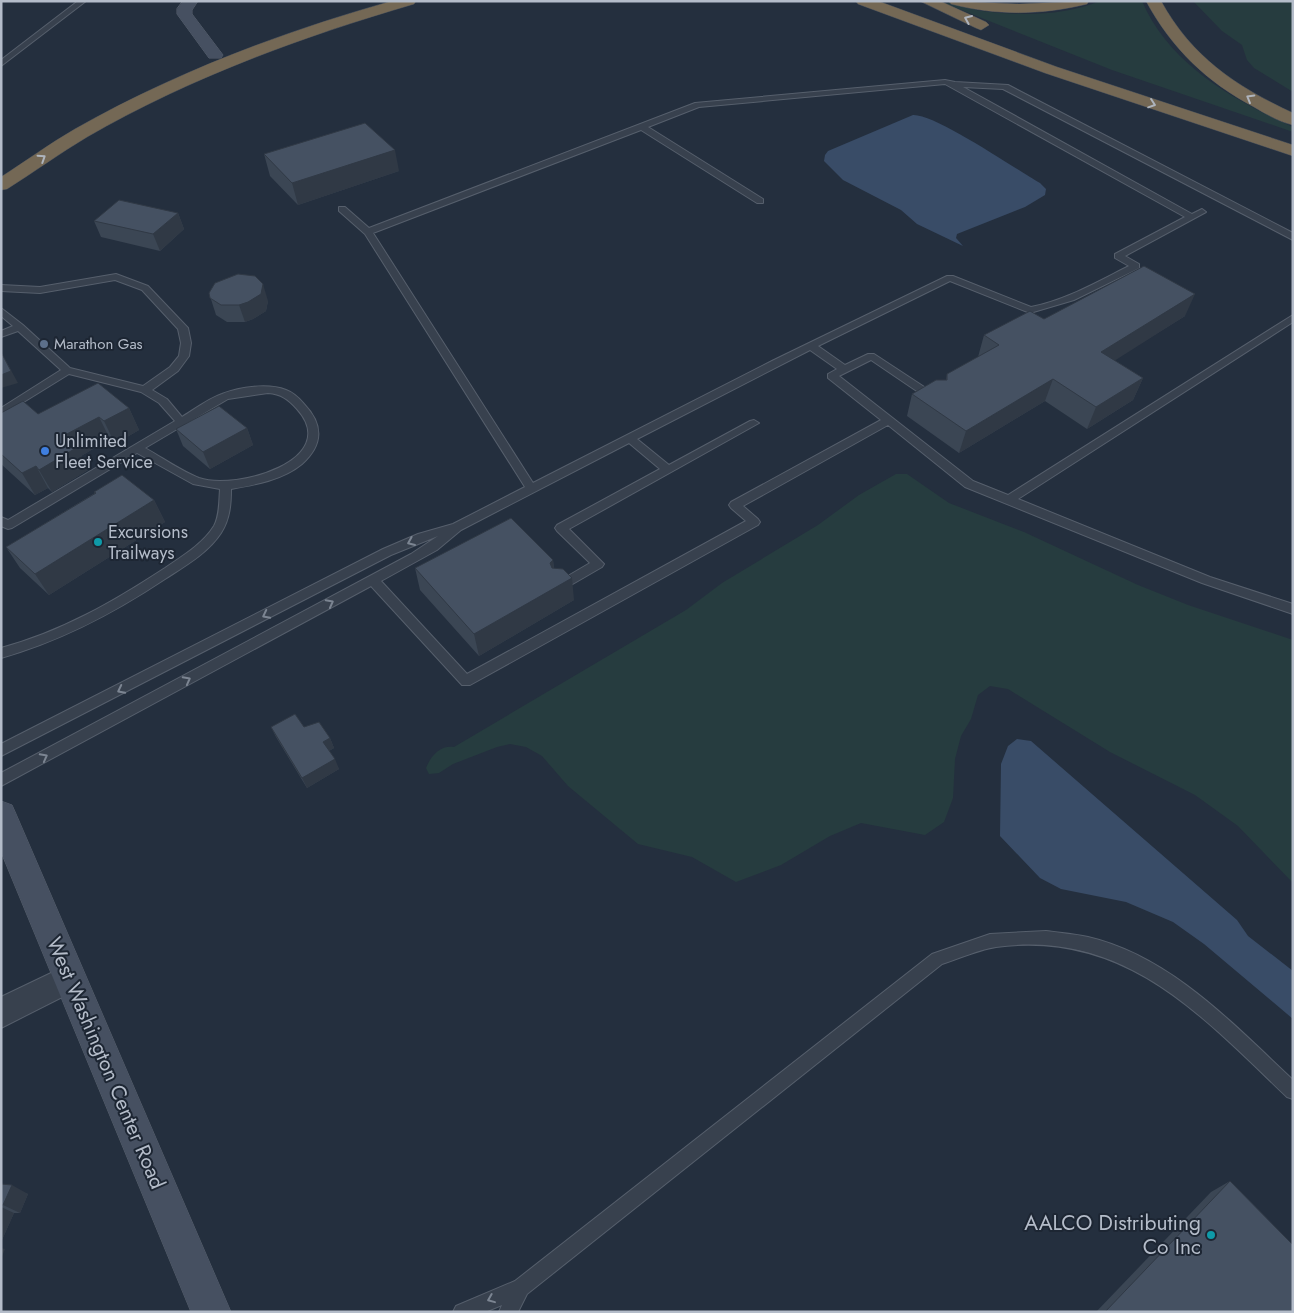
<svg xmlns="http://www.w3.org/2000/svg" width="1294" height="1313" viewBox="0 0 1294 1313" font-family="Jost,sans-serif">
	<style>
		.green { fill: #263c3f }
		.water { fill: #394c67 }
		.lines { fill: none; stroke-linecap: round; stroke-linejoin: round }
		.lane-casing { stroke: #565f6c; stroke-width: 2 }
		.street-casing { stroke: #565f6c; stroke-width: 2 }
		.secondary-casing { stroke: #565f6c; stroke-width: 1 }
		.highway-casing { stroke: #434c59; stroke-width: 1 }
		.lane { fill: #38414e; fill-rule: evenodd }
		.street { fill: #38414e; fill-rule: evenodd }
		.secondary { fill: #465061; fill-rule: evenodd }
		.highway { fill: #746855; fill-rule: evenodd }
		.wall { fill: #3b4654 }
		.shaded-wall { fill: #303945 }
		.building { fill: #455162; stroke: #303945 }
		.oneway { stroke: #aeb4bd }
		.oneway2 { stroke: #7c8592 }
		.service-dot { fill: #5c6f8a; stroke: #1d2633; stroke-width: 2 }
		.shop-dot { fill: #3f7fe0; stroke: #1d2633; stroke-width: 2 }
		.culture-dot { fill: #0f9aa8; stroke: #1d2633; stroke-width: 2 }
		.labels { text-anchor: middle; stroke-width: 4; stroke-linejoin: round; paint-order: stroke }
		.far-poi-label { font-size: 15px; fill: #b4bcc9; stroke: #1d2633; text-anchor: start }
		.poi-label { font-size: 18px; fill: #b4bcc9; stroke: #1d2633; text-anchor: start }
		.near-street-label { font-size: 21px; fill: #b4bcc9; stroke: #1d2633 }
		.near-poi-label { font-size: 21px; fill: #b4bcc9; stroke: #1d2633; text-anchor: end }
	</style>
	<rect width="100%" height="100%" fill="#242f3e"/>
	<g class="green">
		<path d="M1100 1H1142C1169 64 1233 100 1293 127V132L1112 70 944 3C955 2 970 9 982 11 1020 16 1064 16 1100 1Z"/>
		<path d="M1193 1H1293V92L1254 68 1247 60 1242 45 1222 31Z"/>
		<path d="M896 474H907L949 503 1024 532 1138 585 1188 605 1293 640V883L1238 826 1195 795 1110 752 1008 689 990 686 978 695 971 719 961 736 955 759 953 798 944 822 925 835 861 823 830 836 781 865 736 882 692 857 638 844 568 786 542 756 526 747 510 744 497 747 453 764 439 773 429 774 426 768C431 756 440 745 454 747L686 610 722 583 818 525 859 495Z"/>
	</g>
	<g class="water">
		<path d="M913 115C936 114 1015 169 1040 183L1046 189 1045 195 1025 207 957 234 956 238 963 246 917 224 901 210 843 180 824 161 825 155 828 151Z"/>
		<path d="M1017 739 1031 741 1237 920 1248 936 1293 971V1019L1204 944 1173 922 1126 902 1061 889 1040 878 1000 836 1001 764 1008 746Z"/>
	</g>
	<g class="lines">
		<g class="lane-casing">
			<g id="lane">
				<path d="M78 1H86L1 66V60Z"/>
				<path d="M945 80 955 82 1008 85 1293 233V240L1003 89 963 87 1192 214 1202 209 1206 212 1125 256 1139 264V268L1074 300 1030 313 950 281 818 346 845 365 868 354H874L938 396V400H930L871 360 839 376 973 481 1008 495 1293 315V322L1018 499 1210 577 1293 604V614L1202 583 965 487 888 425 743 506 758 519 760 522 758 525 470 685H462L371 586 1 786V773L411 554 438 536 391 555 1 756V744L383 549 418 534 453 524 525 487 365 234 339 211V207H345L369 228 695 103ZM945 84 1185 217 1115 254V258L1129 266C1097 282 1066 300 1031 307L953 276H947L772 361 533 483 373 233 641 130 757 203H763V199L648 127 699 107ZM810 350 837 369 828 374V378L881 420 731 502 729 505 731 508 746 521 467 674 381 581 437 550 461 530 629 443 660 469 557 525 555 528 557 531 590 563 556 583 554 586 556 589H564L602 567 604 564 569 529 759 423 754 420 750 421 669 465 637 439Z"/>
				<path d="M116 274 148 286 188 328 191 343 189 356 178 371 152 390 167 399 182 417C195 409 208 399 222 394 240 387 268 383 286 390 294 393 299 398 304 404 323 424 324 444 302 464 283 480 254 485 231 489 231 504 230 519 221 533 208 553 185 566 165 579 114 613 61 641 1 658V648C61 632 113 602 165 568 181 557 203 544 214 526 220 515 219 501 220 489L193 484 137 453 12 528 8 529 1 526V517L8 520 175 421 159 403 141 392 69 374 1 416V408L61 370 18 331 1 337V331L13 326 1 316V308L23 325 70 368 143 386 170 367 179 356 181 343 178 329 142 290 115 280 40 293 1 291V285L40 287ZM268 393C281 394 288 399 297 409 343 460 236 491 199 478 181 471 163 458 145 448L228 399Z"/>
				<path d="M1046 931C1060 933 1074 934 1088 937 1170 956 1233 1024 1293 1080V1099L1287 1097C1202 1016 1125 929 996 947 978 950 960 958 942 964L527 1294 518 1312H499L502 1305 485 1312H453L456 1306 515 1281 932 954 990 934Z"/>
			</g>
		</g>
		<g class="street-casing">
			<path id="street" d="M70 964 80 968 85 978 80 988 1 1028V997Z"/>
		</g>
		<g class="secondary-casing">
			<g id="secondary">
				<path d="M183 1H198L192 10V14L223 55 221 58H209L177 14V9Z"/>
				<path d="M1 801 12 805 16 814 231 1312H191L1 852Z"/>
			</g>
		</g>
		<g class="highway-casing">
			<g id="highway">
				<path d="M392 1H416L414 4C301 37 189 78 87 137 60 153 34 172 7 189L1 190V177C26 161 49 144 75 129 174 73 282 32 392 1Z"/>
				<path d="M856 1H878L1057 67 1293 145V156L1045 73 858 4Z"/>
				<path d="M920 1H940L986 22 989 25 981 30 976 28Z"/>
				<path d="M949 1 1019 4 1089 1 1087 4C1042 15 997 16 951 4Z"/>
				<path d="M1146 1H1161C1192 57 1235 86 1293 113V125C1279 122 1266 114 1254 107 1207 82 1172 49 1146 1Z"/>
			</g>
		</g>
		<use href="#lane" class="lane"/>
		<use href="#street" class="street"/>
		<use href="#secondary" class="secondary"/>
		<use href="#highway" class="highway"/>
	</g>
	<g class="wall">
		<path d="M264 154 399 171 298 205 270 176Z"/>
		<path d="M178 213 184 229 160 251 101 237 94 221Z"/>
		<path d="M209 293 268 301 266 311 253 319 245 322H227L216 315Z"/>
		<path d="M1185 316 1114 360 1143 378 1133 400 1087 429 1045 401 959 453 907 416 912 394 946 380 947 374 978 357 984 335 1044 319Z"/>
		<path d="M129 408 139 430 115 444 110 439 81 456 88 470 52 492 48 488 35 495 1 464V413L38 414Z"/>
		<path d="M247 428 253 445 210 469 183 446 176 429Z"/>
		<path d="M94 492 154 500 165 522 49 595 20 568 6 547 95 493Z"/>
		<path d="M553 560 554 569 574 600 479 656 420 590 415 568Z"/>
		<path d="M271 727H304L330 738 334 748 329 751 339 769 307 788 276 737Z"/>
		<path d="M1230 1181 1293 1312H1096L1211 1192Z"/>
		<path d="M1 1184 28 1194 20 1213H14L1 1242Z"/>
	</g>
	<g class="shaded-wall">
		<path d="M395 150 399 171 298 205 292 183Z"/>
		<path d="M178 213 184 229 160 251 153 234Z"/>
		<path d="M263 284 268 301 266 311 253 319 245 322 239 305Z"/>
		<path d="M1195 294 1185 316 1092 375 1101 352Z"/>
		<path d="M1 352 18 383 1 388Z"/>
		<path d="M1143 378 1133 400 1087 429 1096 407Z"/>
		<path d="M1053 379 1045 401 959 453 966 431Z"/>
		<path d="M129 408 139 430 115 444 104 421Z"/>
		<path d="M99 417 110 439 81 456 88 470 52 492 39 470 63 436Z"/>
		<path d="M247 428 253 445 210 469 203 452Z"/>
		<path d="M36 466 48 488 35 495 22 473Z"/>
		<path d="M154 500 165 522 49 595 35 574Z"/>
		<path d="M553 560 555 581 550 563Z"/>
		<path d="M572 578 574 600 479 656 474 634Z"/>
		<path d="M330 738 334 748 327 752 323 742Z"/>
		<path d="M335 759 339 769 307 788 302 778Z"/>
		<path d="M12 1185 28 1194 20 1213 3 1205Z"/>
		<path d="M1 1207 14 1213 1 1242Z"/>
		<path d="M1 1248 5 1249 1 1259Z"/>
	</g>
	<g class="building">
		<path d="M365 123 395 150 292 183 264 154Z"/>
		<path d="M119 200 178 213 153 234 94 221Z"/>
		<path d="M1144 266 1195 294 1101 352 1143 378 1096 407 1053 379 966 431 912 394 936 380H947V374L999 345 984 335 1030 311 1044 319Z"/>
		<path d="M238 274 255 276 263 284 261 294 248 302 239 305H221L210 298 209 293 215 283Z"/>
		<path d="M1 352 11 371 1 375Z"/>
		<path d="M98 383 129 408 104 421 99 417 63 436 76 448 39 470 36 466 22 473 1 454V413L23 401 38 414Z"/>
		<path d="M219 406 247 428 203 452 176 429Z"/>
		<path d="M122 475 154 500 35 574 6 547 96 493 94 492Z"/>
		<path d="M511 518 553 560 550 563 552 568 563 569 572 578 474 634 415 568Z"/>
		<path d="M295 714 304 727 319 722 330 738 323 742 335 759 302 778 271 727Z"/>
		<path d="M1230 1181 1293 1245V1312H1105Z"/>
		<path d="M1 1184 12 1185 3 1205H1Z"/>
	</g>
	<defs><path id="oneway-chevron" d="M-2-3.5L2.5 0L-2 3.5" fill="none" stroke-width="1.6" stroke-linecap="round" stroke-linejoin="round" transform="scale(1.25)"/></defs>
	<g class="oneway">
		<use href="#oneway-chevron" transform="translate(968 19) rotate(-157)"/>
		<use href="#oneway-chevron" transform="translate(1250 98) rotate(-150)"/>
		<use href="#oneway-chevron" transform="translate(1152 104) rotate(19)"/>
		<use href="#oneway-chevron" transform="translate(42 158) rotate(-33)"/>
	</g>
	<g class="oneway2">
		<use href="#oneway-chevron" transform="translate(411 542) rotate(157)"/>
		<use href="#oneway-chevron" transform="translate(330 603) rotate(-28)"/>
		<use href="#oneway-chevron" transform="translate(266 615) rotate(153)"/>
		<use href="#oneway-chevron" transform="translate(187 680) rotate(-28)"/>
		<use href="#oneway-chevron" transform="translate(121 690) rotate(153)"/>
		<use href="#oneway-chevron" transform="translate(44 757) rotate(-28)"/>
		<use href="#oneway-chevron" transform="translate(491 1299) rotate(158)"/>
	</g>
	<circle class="service-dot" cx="44" cy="344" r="5"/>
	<circle class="shop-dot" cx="45" cy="451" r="5"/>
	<g class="culture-dot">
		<circle cx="98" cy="542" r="5"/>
		<circle cx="1211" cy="1235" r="5"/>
	</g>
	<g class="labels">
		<g class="far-poi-label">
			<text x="54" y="349">Marathon Gas</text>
		</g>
		<g class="poi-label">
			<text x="55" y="447">Unlimited<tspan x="55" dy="21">Fleet Service</tspan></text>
			<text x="108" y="538">Excursions<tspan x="108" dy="21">Trailways</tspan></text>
		</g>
		<g class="near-street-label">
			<text transform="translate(106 1063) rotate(67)" y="7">West Washington Center Road</text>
		</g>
		<g class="near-poi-label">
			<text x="1201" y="1230">AALCO Distributing<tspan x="1201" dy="24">Co Inc</tspan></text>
		</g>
	</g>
	<rect width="1294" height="1313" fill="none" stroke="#b4bcc9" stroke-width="5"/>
</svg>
